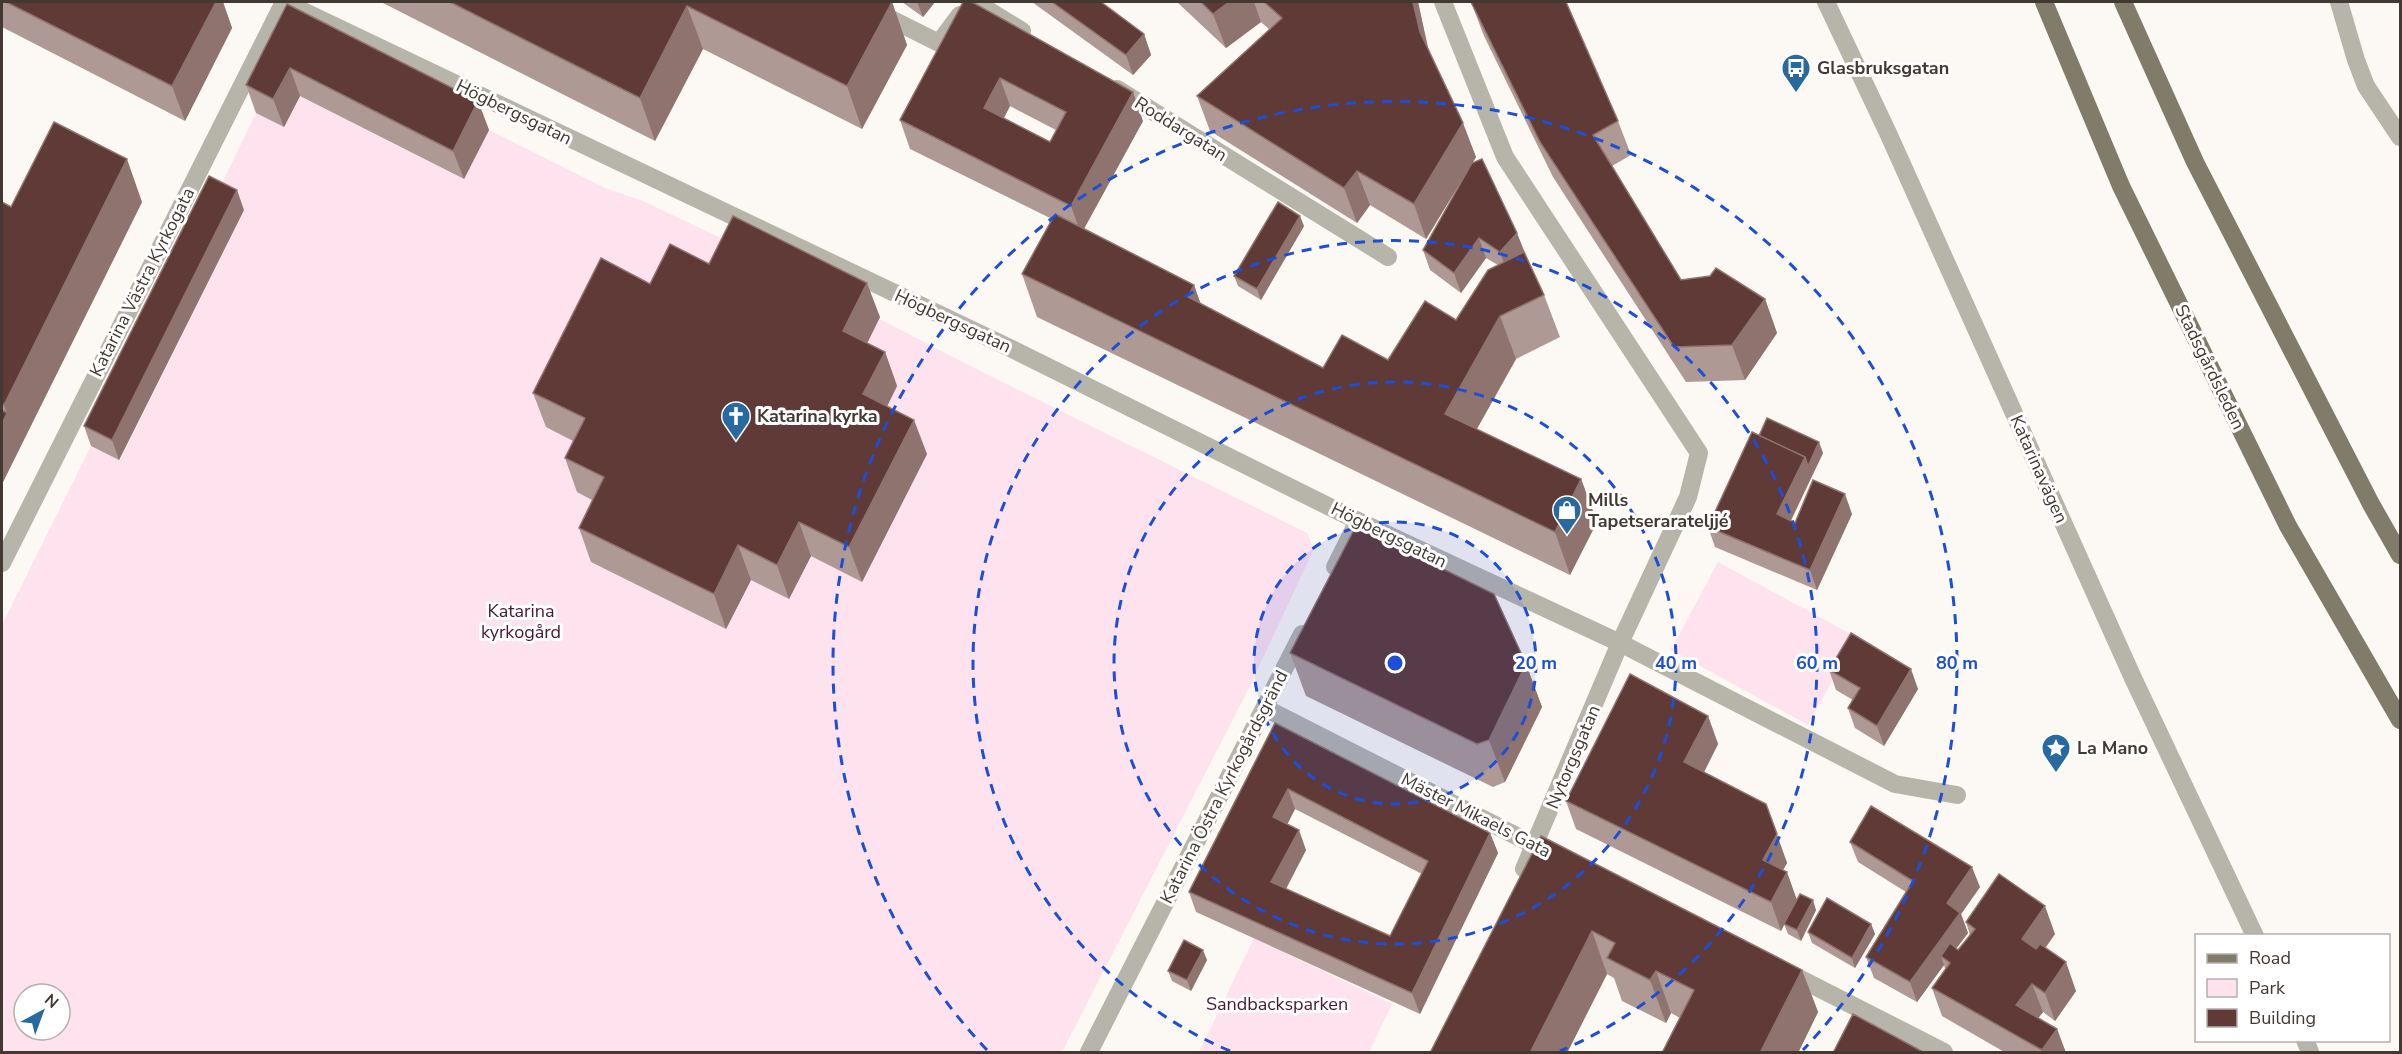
<svg xmlns="http://www.w3.org/2000/svg" width="2402" height="1054" viewBox="0 0 2402 1054" font-family="'Nunito Sans',sans-serif">
	<style>
		.green { fill: #fee2ee; fill-rule: evenodd }
		.lines { fill: none; stroke-linecap: round; stroke-linejoin: round }
		.minor { stroke: #b7b4aa; stroke-width: 18 }
		.major { stroke: #817c69; stroke-width: 18 }
		.wall { fill: #ae9995; fill-rule: evenodd }
		.shaded-wall { fill: #8f736f }
		.building { fill: #603a36; stroke: #8f736f; stroke-width: 1.5; fill-rule: evenodd }
		.ring { fill: none; stroke: #1d4ed8; stroke-width: 3; stroke-dasharray: 10 8 }
		.labels { text-anchor: middle; stroke-width: 6; stroke-linejoin: round; paint-order: stroke }
		.poi-label { font-size: 18px; font-weight: bold; fill: #423932; stroke: #fff; text-anchor: start }
		.street-label { font-size: 18px; fill: #423932; stroke: #fff }
		.park-label { font-size: 18px; fill: #4a1732; stroke: #fff }
		.centre { fill: #1d4ed8; stroke: #fff; stroke-width: 3 }
		.ring-label { font-size: 18px; text-anchor: middle; font-weight: bold; fill: #1d4ed8; stroke: #fff; stroke-width: 6; stroke-linejoin: round; paint-order: stroke }
	</style>
	<rect width="100%" height="100%" fill="#fcf8f4"/>
	<g class="green">
		<path d="M300 96 463 179 489 130 605 188 643 201 746 250 984 373 1307 533 1314 549 1248 690 1062 1052H2V625L91 446 120 460 244 210 216 196 256 113 284 127ZM24 994H60V1030H24Z"/>
		<path d="M1718 562 1856 637 1808 725 1671 650Z"/>
		<path d="M1254 938 1392 1004 1369 1052H1199Z"/>
	</g>
	<g class="lines">
		<g class="minor">
			<path d="M284 2 1010 348 1358 521 1620 643 1895 784 1957 795"/>
			<path d="M857 2 939 43 960 15"/>
			<path d="M975 2 1022 31"/>
			<path d="M1443 2 1505 157 1699 453 1688 497 1620 643 1524 869"/>
			<path d="M1826 2 1888 133 2133 678 2255 936"/>
			<path d="M2339 2 2356 60 2366 86 2400 137"/>
			<path d="M1117 89 1388 257"/>
			<path d="M2 563 284 2"/>
			<path d="M1335 567 1358 521"/>
			<path d="M1265 708 1546 851"/>
			<path d="M1785 971 1944 1052"/>
			<path d="M2305 1040 2310 1052"/>
			<path d="M1089 1052 1302 634"/>
		</g>
		<g class="major">
			<path d="M2044 2 2121 186 2288 526 2400 720"/>
			<path d="M2123 2 2195 162 2371 504 2400 555"/>
		</g>
	</g>
	<g class="wall">
		<path d="M2 2H223L232 28 185 121 2 27Z"/>
		<path d="M381 2H892L907 45 862 129 703 49 655 141Z"/>
		<path d="M902 2H935L923 17Z"/>
		<path d="M963 2 1143 121 1084 229 1194 285 1200 303 1323 368 1388 360 1456 320 1498 265 1486 258 1461 293 1430 270 1423 250 1472 163 1525 253 1544 295 1560 337 1516 359 1477 429 1581 479 1597 522 1570 575 1037 317 1022 274 1052 219 910 149 900 120ZM1010 106 1056 130 1050 142 1004 118Z"/>
		<path d="M1032 2H1101L1144 34 1151 55 1133 75Z"/>
		<path d="M1177 2H1418L1429 52 1476 157 1426 239 1370 205 1357 223 1210 131 1197 96 1270 30 1261 22 1226 48Z"/>
		<path d="M1471 2 1618 121 1631 155 1612 166 1681 280 1765 299 1777 333 1745 380 1686 382 1553 177 1484 36Z"/>
		<path d="M287 4 478 101 489 130 464 179 300 96 284 127 256 113 246 85Z"/>
		<path d="M2 202 11 207 142 202 2 484Z"/>
		<path d="M244 210 119 460 91 446 84 426Z"/>
		<path d="M1304 226 1261 300 1238 286 1234 276Z"/>
		<path d="M709 264 880 317 867 343 885 352 897 386 887 406 927 454 862 582 811 556 789 599 751 580 726 629 591 562 579 528 592 500 577 492 565 458 573 441 546 427 533 393 650 284Z"/>
		<path d="M1759 436 1823 453 1791 521 1795 523 1852 514 1817 590 1715 547 1708 527Z"/>
		<path d="M1290 653 1526 664 1542 707 1505 782 1493 787 1306 696Z"/>
		<path d="M1829 670 1918 689 1884 746 1855 728 1848 708 1853 700 1836 690Z"/>
		<path d="M1708 716 1718 744 1704 772 1776 832 1787 863 1783 870 1797 900 1816 910 1801 941 1788 934 1784 924 1781 931 1576 829 1566 801Z"/>
		<path d="M1275 723 1490 833 1498 853 1420 1014 1196 912 1189 892ZM1295 809 1422 874 1390 936 1286 889 1306 850 1287 824Z"/>
		<path d="M1541 836 1802 970 1818 1012 1798 1053H1662L1680 1018 1671 1013 1666 1023 1622 1001 1614 978 1607 974 1567 1053H1430Z"/>
		<path d="M1850 842 1980 887 1961 914 1968 933 1956 948 1958 950 1970 935 1966 922 2055 934 2045 948 2076 991 2055 1021 2043 1012 2038 1018 2057 1029 2066 1053H2006L1942 1016 1932 988 1945 969 1944 965 1917 1002 1874 978 1866 957 1906 892 1858 862Z"/>
		<path d="M1871 924 1875 934 1855 968 1812 943 1808 932Z"/>
		<path d="M1207 960 1191 991 1172 981 1168 971Z"/>
	</g>
	<g class="shaded-wall">
		<path d="M216 2H223L232 28 185 121 172 86Z"/>
		<path d="M892 2 907 45 862 129 847 86Z"/>
		<path d="M917 2H935L923 17Z"/>
		<path d="M1229 2H1254L1261 22 1226 48 1213 14Z"/>
		<path d="M1413 2H1418L1432 67 1420 32Z"/>
		<path d="M687 6 703 49 655 141 640 98Z"/>
		<path d="M1144 34 1151 55 1133 75 1126 55Z"/>
		<path d="M290 68 300 96 284 127 273 99Z"/>
		<path d="M1000 78 1010 106 994 136 984 108Z"/>
		<path d="M1133 92 1143 121 1081 234 1071 206Z"/>
		<path d="M478 101 489 130 464 179 453 151Z"/>
		<path d="M1463 123 1476 157 1426 239 1414 204Z"/>
		<path d="M127 159 142 202 2 484V424L7 413 4 405Z"/>
		<path d="M1357 171 1370 205 1357 223 1344 188Z"/>
		<path d="M237 190 244 210 119 460 112 440Z"/>
		<path d="M1300 216 1304 226 1261 300 1257 289Z"/>
		<path d="M1517 233 1525 253 1507 272 1500 252Z"/>
		<path d="M1479 238 1486 258 1461 293 1454 273Z"/>
		<path d="M867 283 880 317 856 366 843 331Z"/>
		<path d="M1194 285 1209 327 1188 297Z"/>
		<path d="M1765 299 1777 333 1745 380 1732 345Z"/>
		<path d="M1500 316 1516 359 1461 457 1445 414Z"/>
		<path d="M885 352 897 386 876 429 863 394Z"/>
		<path d="M914 420 927 454 862 582 849 547Z"/>
		<path d="M1819 442 1823 453 1784 534 1777 514 1805 457Z"/>
		<path d="M1581 479 1597 522 1570 575 1555 532Z"/>
		<path d="M1845 494 1852 514 1817 590 1810 570Z"/>
		<path d="M799 522 811 556 789 599 777 565Z"/>
		<path d="M738 545 751 580 726 629 714 594Z"/>
		<path d="M1526 664 1542 707 1505 782 1489 740Z"/>
		<path d="M1911 669 1918 689 1884 746 1877 726Z"/>
		<path d="M1708 716 1718 744 1695 790 1684 762Z"/>
		<path d="M1288 789 1295 809 1281 837 1273 817Z"/>
		<path d="M1766 804 1787 863 1773 888 1763 860Z"/>
		<path d="M1299 830 1306 850 1279 902 1271 882Z"/>
		<path d="M1490 833 1498 853 1420 1014 1412 993Z"/>
		<path d="M1972 867 1980 887 1961 914 1968 933 1947 961 1941 956 1944 965 1917 1002 1910 982 1947 903Z"/>
		<path d="M1787 872 1797 900 1781 931 1771 902Z"/>
		<path d="M1813 900 1816 910 1801 941 1797 930Z"/>
		<path d="M2045 906 2055 934 2032 967 2022 939Z"/>
		<path d="M1871 924 1875 934 1855 968 1852 958Z"/>
		<path d="M1592 931 1607 974 1567 1053H1530Z"/>
		<path d="M1203 950 1207 960 1191 991 1187 980Z"/>
		<path d="M2066 962 2076 991 2055 1021 2045 993Z"/>
		<path d="M1802 970 1818 1012 1798 1053H1760Z"/>
		<path d="M1656 971 1671 1013 1666 1023 1650 980Z"/>
		<path d="M2032 984 2043 1012 2026 1034 2016 1005Z"/>
		<path d="M2057 1029 2066 1053H2043L2042 1050Z"/>
	</g>
	<g class="building">
		<path d="M6 2H216L172 86Z"/>
		<path d="M450 2H892L847 86 687 6 640 98Z"/>
		<path d="M963 2H972L1133 92 1071 206 900 120ZM1000 78 1066 112 1050 142 984 108Z"/>
		<path d="M1052 2H1101L1144 34 1126 55Z"/>
		<path d="M1201 2H1229L1213 14Z"/>
		<path d="M1264 2H1413L1420 32 1463 123 1414 204 1357 171 1344 188 1197 96 1282 18Z"/>
		<path d="M1471 2H1566L1618 121 1593 135 1681 280 1710 276 1716 268 1765 299 1732 345 1674 347 1540 142Z"/>
		<path d="M287 4 478 101 453 151 290 68 273 99 246 85Z"/>
		<path d="M54 122 127 159 4 405 2 403V202L11 207Z"/>
		<path d="M1482 159 1517 233 1500 252 1479 238 1454 273 1423 250 1472 163Z"/>
		<path d="M209 176 237 190 112 440 84 426Z"/>
		<path d="M1278 202 1300 216 1257 289 1234 276Z"/>
		<path d="M1055 214 1194 285 1188 297 1323 368 1342 335 1388 360 1425 301 1456 320 1488 270 1524 252 1544 295 1500 316 1445 414 1581 479 1555 532 1022 274Z"/>
		<path d="M733 216 867 283 843 331 885 352 863 394 914 420 849 547 799 522 777 565 738 545 714 594 579 528 604 477 565 458 585 418 533 393 601 258 650 284 670 244 709 264Z"/>
		<path d="M2 410 7 413 2 424Z"/>
		<path d="M1767 418 1819 442 1808 466 1805 457 1759 436Z"/>
		<path d="M1752 432 1805 457 1777 514 1795 523 1813 480 1845 494 1810 570 1708 527Z"/>
		<path d="M1356 526 1494 594 1526 664 1489 740 1477 744 1290 653Z"/>
		<path d="M1851 633 1911 669 1877 726 1848 708 1860 688 1829 670Z"/>
		<path d="M1630 674 1708 716 1684 762 1766 804 1777 834 1763 860 1787 872 1771 902 1566 801Z"/>
		<path d="M1275 723 1490 833 1412 993 1189 892ZM1288 789 1428 861 1390 936 1271 882 1299 830 1273 817Z"/>
		<path d="M1871 806 1972 867 1947 903 1960 913 1910 982 1866 957 1913 881 1850 842Z"/>
		<path d="M1541 836 1802 970 1760 1053H1662L1694 990 1656 971 1650 980 1607 958 1615 943 1592 931 1530 1053H1430Z"/>
		<path d="M1999 874 2045 906 2022 939 2036 949 2040 944 2066 962 2045 993 2032 984 2016 1005 2057 1029 2042 1050 1932 988 1950 963 1941 956 1950 943 1958 950 1975 929 1966 922Z"/>
		<path d="M1800 894 1813 900 1797 930 1784 924Z"/>
		<path d="M1827 898 1871 924 1852 958 1808 932Z"/>
		<path d="M1184 940 1203 950 1187 980 1168 971Z"/>
		<path d="M1853 1014 1925 1053H1833Z"/>
	</g>
	<circle cx="1395" cy="663" r="141" fill="#1d4ed8" fill-opacity=".12"/>
	<g class="ring">
		<circle cx="1395" cy="663" r="141"/>
		<circle cx="1395" cy="663" r="281"/>
		<path d="M1230 1051A422 422 0 1 1 1560 1051"/>
		<path d="M987 1050A562 562 0 1 1 1803 1050"/>
	</g>
	<defs>
		<g id="bus-pin" transform="scale(1.5)"><path d="M0 17L-7.5 6A9.5 9.5 0 1 1 7.5 6Z" fill="#28699f" stroke="#fff"/><path d="M-5-6H5V4H4V6H2V4H-2V6H-4V4H-5ZM-3.5-4V0h7V-4ZM-3.5 1.2v1.5H-2V1.2ZM2 1.2v1.5H3.5V1.2Z" fill="#fff"/></g>
		<g id="church-pin" transform="scale(1.5)"><path d="M0 17L-7.5 6A9.5 9.5 0 1 1 7.5 6Z" fill="#28699f" stroke="#fff"/><path d="M-1.2-6h2.4v3.5h3.3v2.4h-3.3V6h-2.4V-.1h-3.3v-2.4h3.3Z" fill="#fff"/></g>
		<g id="shop-pin" transform="scale(1.5)"><path d="M0 17L-7.5 6A9.5 9.5 0 1 1 7.5 6Z" fill="#28699f" stroke="#fff"/><path d="M-5-2.5h2.3a2.7 3.5 0 0 1 5.4 0H5L5.5 6h-11ZM-1.5-2.5h3a1.5 2.3 0 0 0-3 0Z" fill="#fff"/></g>
		<g id="sight-pin" transform="scale(1.5)"><path d="M0 17L-7.5 6A9.5 9.5 0 1 1 7.5 6Z" fill="#28699f" stroke="#fff"/><path d="M0-6L1.8-2.2L6-1.7L2.9 1.2L3.7 5.4L0 3.3L-3.7 5.4L-2.9 1.2L-6-1.7L-1.8-2.2Z" fill="#fff"/></g>
	</defs>
	<g fill-rule="evenodd">
		<use href="#bus-pin" x="1796" y="68"/>
		<use href="#church-pin" x="736" y="416"/>
		<use href="#shop-pin" x="1567" y="510"/>
		<use href="#sight-pin" x="2056" y="748"/>
	</g>
	<g class="labels">
		<g class="poi-label">
			<text x="1817" y="74">Glasbruksgatan</text>
			<text x="757" y="422">Katarina kyrka</text>
			<text x="1588" y="506">Mills<tspan x="1588" dy="21">Tapetserarateljjé</tspan></text>
			<text x="2077" y="754">La Mano</text>
		</g>
		<g class="street-label">
			<text transform="translate(514 112) rotate(26)" y="6">Högbergsgatan</text>
			<text transform="translate(1181 129) rotate(32)" y="6">Roddargatan</text>
			<text transform="translate(142 282) rotate(-63)" y="6">Katarina Västra Kyrkogata</text>
			<text transform="translate(953 321) rotate(25)" y="6">Högbergsgatan</text>
			<text transform="translate(2210 367) rotate(64)" y="6">Stadsgårdsleden</text>
			<text transform="translate(2039 469) rotate(66)" y="6">Katarinavägen</text>
			<text transform="translate(1389 535) rotate(26)" y="6">Högbergsgatan</text>
			<text transform="translate(1573 757) rotate(-67)" y="6">Nytorgsgatan</text>
			<text transform="translate(1224 787) rotate(-63)" y="6">Katarina Östra Kyrkogårdsgränd</text>
			<text transform="translate(1476 815) rotate(27)" y="6">Mäster Mikaels Gata</text>
		</g>
		<g class="park-label">
			<text x="521" y="617">Katarina<tspan x="521" dy="21">kyrkogård</tspan></text>
			<text x="1277" y="1010">Sandbacksparken</text>
		</g>
	</g>
	<circle cx="1395" cy="663" r="9" class="centre"/>
	<g class="ring-label">
		<text x="1536" y="669">20 m</text>
		<text x="1676" y="669">40 m</text>
		<text x="1817" y="669">60 m</text>
		<text x="1957" y="669">80 m</text>
	</g>
	<rect width="2402" height="1054" fill="none" stroke="#423932" stroke-width="6"/>
	<rect x="2195" y="934" width="195" height="108" fill="#ffffff" stroke="#b3b0ad" stroke-width="1.5"/>
	<rect x="2207" y="954" width="30" height="9" fill="#817c69" stroke="#b3b0ad" stroke-width="1.5"/>
	<text x="2249" y="964" font-size="18" fill="#423932">Road</text>
	<rect x="2207" y="979" width="30" height="18" fill="#fee2ee" stroke="#b3b0ad" stroke-width="1.5"/>
	<text x="2249" y="994" font-size="18" fill="#423932">Park</text>
	<rect x="2207" y="1009" width="30" height="18" fill="#603a36" stroke="#b3b0ad" stroke-width="1.5"/>
	<text x="2249" y="1024" font-size="18" fill="#423932">Building</text>
	<g transform="translate(42 1012) rotate(41)"><circle r="28" fill="#ffffff" stroke="#b3b0ad" stroke-width="1.5"/>
	<path d="M0-4.5L10 22L0 15L-10 22Z" fill="#28699f"/>
	<text y="-9" font-size="16" font-weight="bold" text-anchor="middle" fill="#423932">N</text>
	</g>
</svg>
